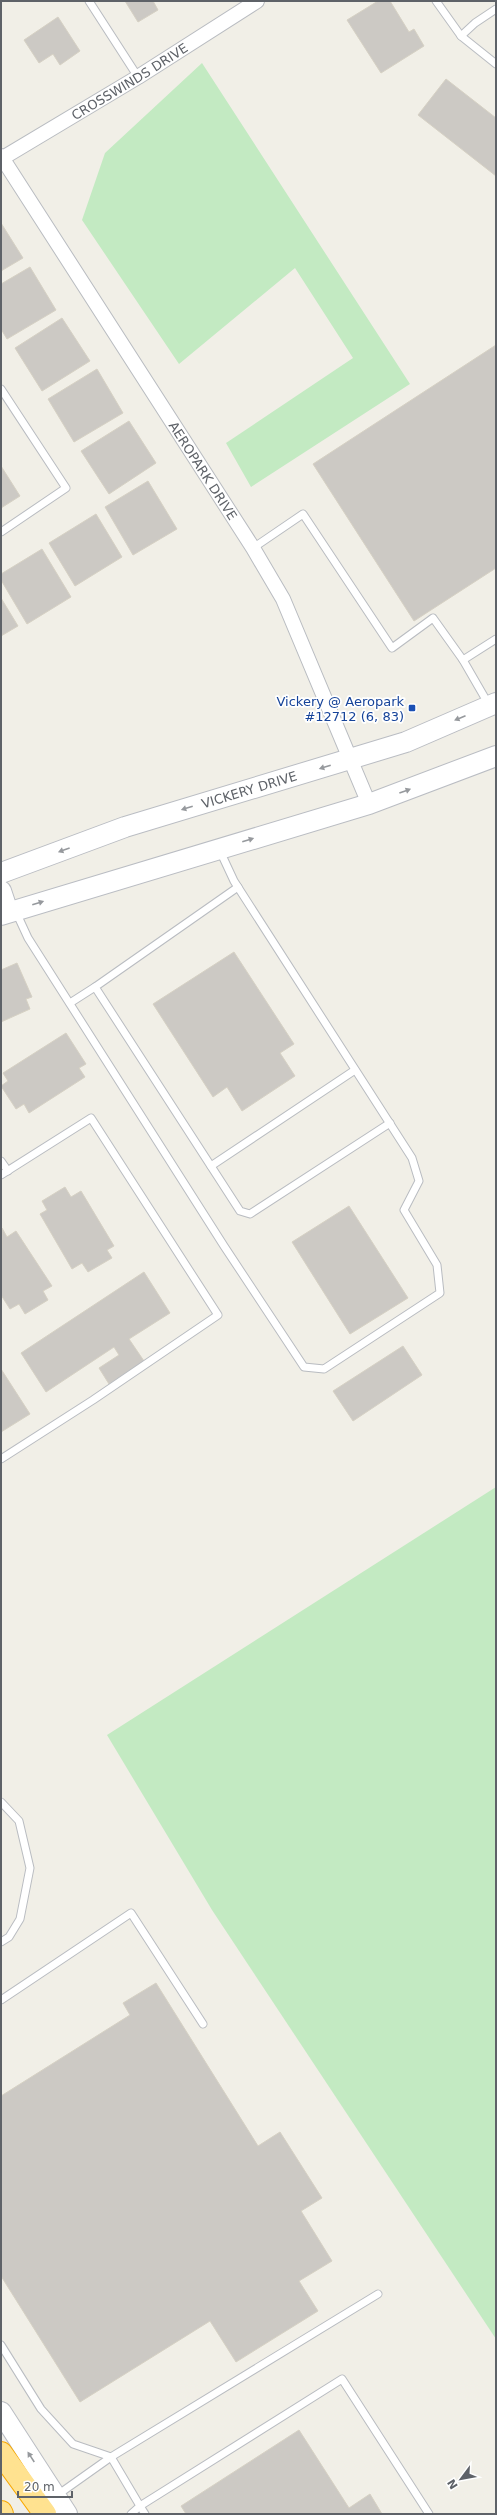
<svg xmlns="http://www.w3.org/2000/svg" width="497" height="2515" viewBox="0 0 497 2515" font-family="'DejaVu Sans',sans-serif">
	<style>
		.green { fill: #c3eac2 }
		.building { fill: #ccc9c4; stroke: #d6d1c4 }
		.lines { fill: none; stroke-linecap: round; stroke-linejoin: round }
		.service-casing { stroke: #b9bcc1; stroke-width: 9 }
		.minor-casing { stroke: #b9bcc1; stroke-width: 16 }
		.secondary-casing { stroke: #babdc3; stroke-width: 22 }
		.motorway-casing { stroke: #f8a800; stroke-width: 24 }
		.service { stroke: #fff; stroke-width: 7 }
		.minor { stroke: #fff; stroke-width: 14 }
		.secondary { stroke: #fff; stroke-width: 20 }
		.motorway { stroke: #ffe290; stroke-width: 22 }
		.oneway { fill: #96999d }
		.transit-dot { fill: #1a4fb4; stroke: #fff; stroke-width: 1.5 }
		.labels { text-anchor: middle; stroke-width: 3.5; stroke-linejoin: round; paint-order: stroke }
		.street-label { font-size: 13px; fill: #5e6268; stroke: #fff }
		.transit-label { font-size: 13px; fill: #164399; stroke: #fff; text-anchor: end }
	</style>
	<rect width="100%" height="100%" fill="#f1efe7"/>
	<g class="green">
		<path d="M202 63 410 384 251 487 226 443 353 358 295 268 179 364 82 220 105 153Z"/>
		<path d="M496 1487V2339L212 1910 107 1735Z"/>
	</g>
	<g class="building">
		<path d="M125 1H153L158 10 138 22Z"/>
		<path d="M378 1H390L409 32 414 29 424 46 381 73 347 20Z"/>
		<path d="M58 17 80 51 60 65 53 54 39 63 24 40Z"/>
		<path d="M446 79 496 118V176L418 115Z"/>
		<path d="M1 223 23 258 1 271Z"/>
		<path d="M30 267 56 310 7 339 1 329V284Z"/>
		<path d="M62 318 90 361 42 391 15 348Z"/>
		<path d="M496 345V568L414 621 313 464Z"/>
		<path d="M97 369 123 413 74 442 48 399Z"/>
		<path d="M129 421 156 463 109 494 81 451Z"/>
		<path d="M1 466 20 496 1 508Z"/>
		<path d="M148 481 177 529 133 555 105 507Z"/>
		<path d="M96 514 122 557 75 586 49 543Z"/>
		<path d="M42 549 71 597 27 624 1 580V574Z"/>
		<path d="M1 598 18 626 1 636Z"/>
		<path d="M234 952 294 1044 280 1053 295 1076 242 1111 227 1087 213 1097 153 1004Z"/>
		<path d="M17 963 32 997 26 999 30 1009 1 1022V970Z"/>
		<path d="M66 1033 86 1064 79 1068 85 1077 29 1113 24 1104 16 1109 1 1086 8 1081 3 1073Z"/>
		<path d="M65 1187 71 1197 81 1191 114 1246 107 1250 112 1258 88 1272 82 1263 72 1269 40 1214 47 1210 42 1201Z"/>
		<path d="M349 1206 408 1298 350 1334 292 1242Z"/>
		<path d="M2 1228 7 1237 16 1231 52 1286 43 1291 48 1300 25 1314 19 1304 10 1309 1 1295Z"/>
		<path d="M144 1272 170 1313 129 1339 144 1361 109 1384 99 1368 119 1355 114 1347 46 1392 21 1353Z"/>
		<path d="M403 1346 422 1375 353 1421 333 1391Z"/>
		<path d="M1 1369 30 1414 1 1432Z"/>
		<path d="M156 1983 258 2146 280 2132 322 2198 301 2211 332 2261 299 2281 318 2311 236 2362 210 2321 80 2402 1 2276V2096L130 2015 123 2003Z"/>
		<path d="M299 2430 349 2508 370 2494 382 2514H186L181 2506Z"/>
	</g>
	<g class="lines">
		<g class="service-casing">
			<g id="service">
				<path d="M89 1 138 77"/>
				<path d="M436 1 461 36 496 64"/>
				<path d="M461 36 475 23 496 9"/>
				<path d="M1 389 66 488 1 532"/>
				<path d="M253 548 303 514 392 648 433 618 463 660"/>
				<path d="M489 705 463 660 496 639"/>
				<path d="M238 887 95 987 240 1211 250 1214 390 1123"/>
				<path d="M16 912 28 938 224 1246 304 1367 324 1369 440 1293 437 1265 404 1210 419 1181 412 1158 234 881 220 851"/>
				<path d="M70 1003 95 987"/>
				<path d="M1 1161 8 1171"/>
				<path d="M211 1166 355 1070"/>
				<path d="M1 1175 91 1118 218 1315 93 1400 1 1459"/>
				<path d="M1 1802 19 1821 30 1868 20 1919 9 1937 1 1942"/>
				<path d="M1 2000 131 1913 203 2024"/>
				<path d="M1 2345 41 2409 73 2444 111 2457 140 2506 131 2514"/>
				<path d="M56 2496 111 2457 378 2294"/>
				<path d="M145 2514 140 2506 342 2379 429 2514"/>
			</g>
		</g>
		<g class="minor-casing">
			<g id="minor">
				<path id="s1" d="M1 156 253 548 283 599 369 804"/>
				<path id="s2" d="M1 159 138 77 257 1"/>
			</g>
		</g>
		<g class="secondary-casing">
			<g id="secondary">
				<path id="s3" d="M1 873 125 827 406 742 496 703"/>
				<path d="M1 891 8 912"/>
				<path d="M1 915 369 804 496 756"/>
				<path d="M1 2412 67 2514"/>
			</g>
		</g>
		<g class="motorway-casing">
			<g id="motorway">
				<path d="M1 2453 45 2514"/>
				<path d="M1 2512 2 2514"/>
			</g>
		</g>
		<use href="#service" class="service"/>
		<use href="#minor" class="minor"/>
		<use href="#secondary" class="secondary"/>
		<use href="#motorway" class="motorway"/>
	</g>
	<defs><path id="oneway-solid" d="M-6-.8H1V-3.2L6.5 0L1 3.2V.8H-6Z"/></defs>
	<g class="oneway">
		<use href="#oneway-solid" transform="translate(460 718) rotate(157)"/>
		<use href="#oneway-solid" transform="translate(325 767) rotate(163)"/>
		<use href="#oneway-solid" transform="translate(405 791) rotate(-20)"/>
		<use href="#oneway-solid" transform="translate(187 808) rotate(163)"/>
		<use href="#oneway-solid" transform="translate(248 840) rotate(-17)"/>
		<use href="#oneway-solid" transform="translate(64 850) rotate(160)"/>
		<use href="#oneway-solid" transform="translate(38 903) rotate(-17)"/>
		<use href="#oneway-solid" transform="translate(31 2457) rotate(-123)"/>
	</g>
	<rect class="transit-dot" x="408" y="704" width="8" height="8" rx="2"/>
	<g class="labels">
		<g class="street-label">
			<text dy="5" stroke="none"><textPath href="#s2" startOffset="150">CROSSWINDS DRIVE</textPath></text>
			<text dy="5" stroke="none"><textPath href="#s1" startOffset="374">AEROPARK DRIVE</textPath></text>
			<text dy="5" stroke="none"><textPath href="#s3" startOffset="262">VICKERY DRIVE</textPath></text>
		</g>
		<g class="transit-label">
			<text x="404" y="706">Vickery @ Aeropark<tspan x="404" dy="15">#12712 (6, 83)</tspan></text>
		</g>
	</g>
	<rect width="497" height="2515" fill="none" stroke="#5e6268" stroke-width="4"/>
	<g transform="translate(461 2479) rotate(238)" stroke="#ffffff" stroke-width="3" paint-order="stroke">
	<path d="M0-3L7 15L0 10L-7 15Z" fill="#5e6268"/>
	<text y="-6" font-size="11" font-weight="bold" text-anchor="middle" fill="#5e6268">N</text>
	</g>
	<path d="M18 2491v6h54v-6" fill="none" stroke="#5e6268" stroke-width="2"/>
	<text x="24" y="2491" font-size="12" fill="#5e6268" stroke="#ffffff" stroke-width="3" paint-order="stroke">20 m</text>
</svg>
